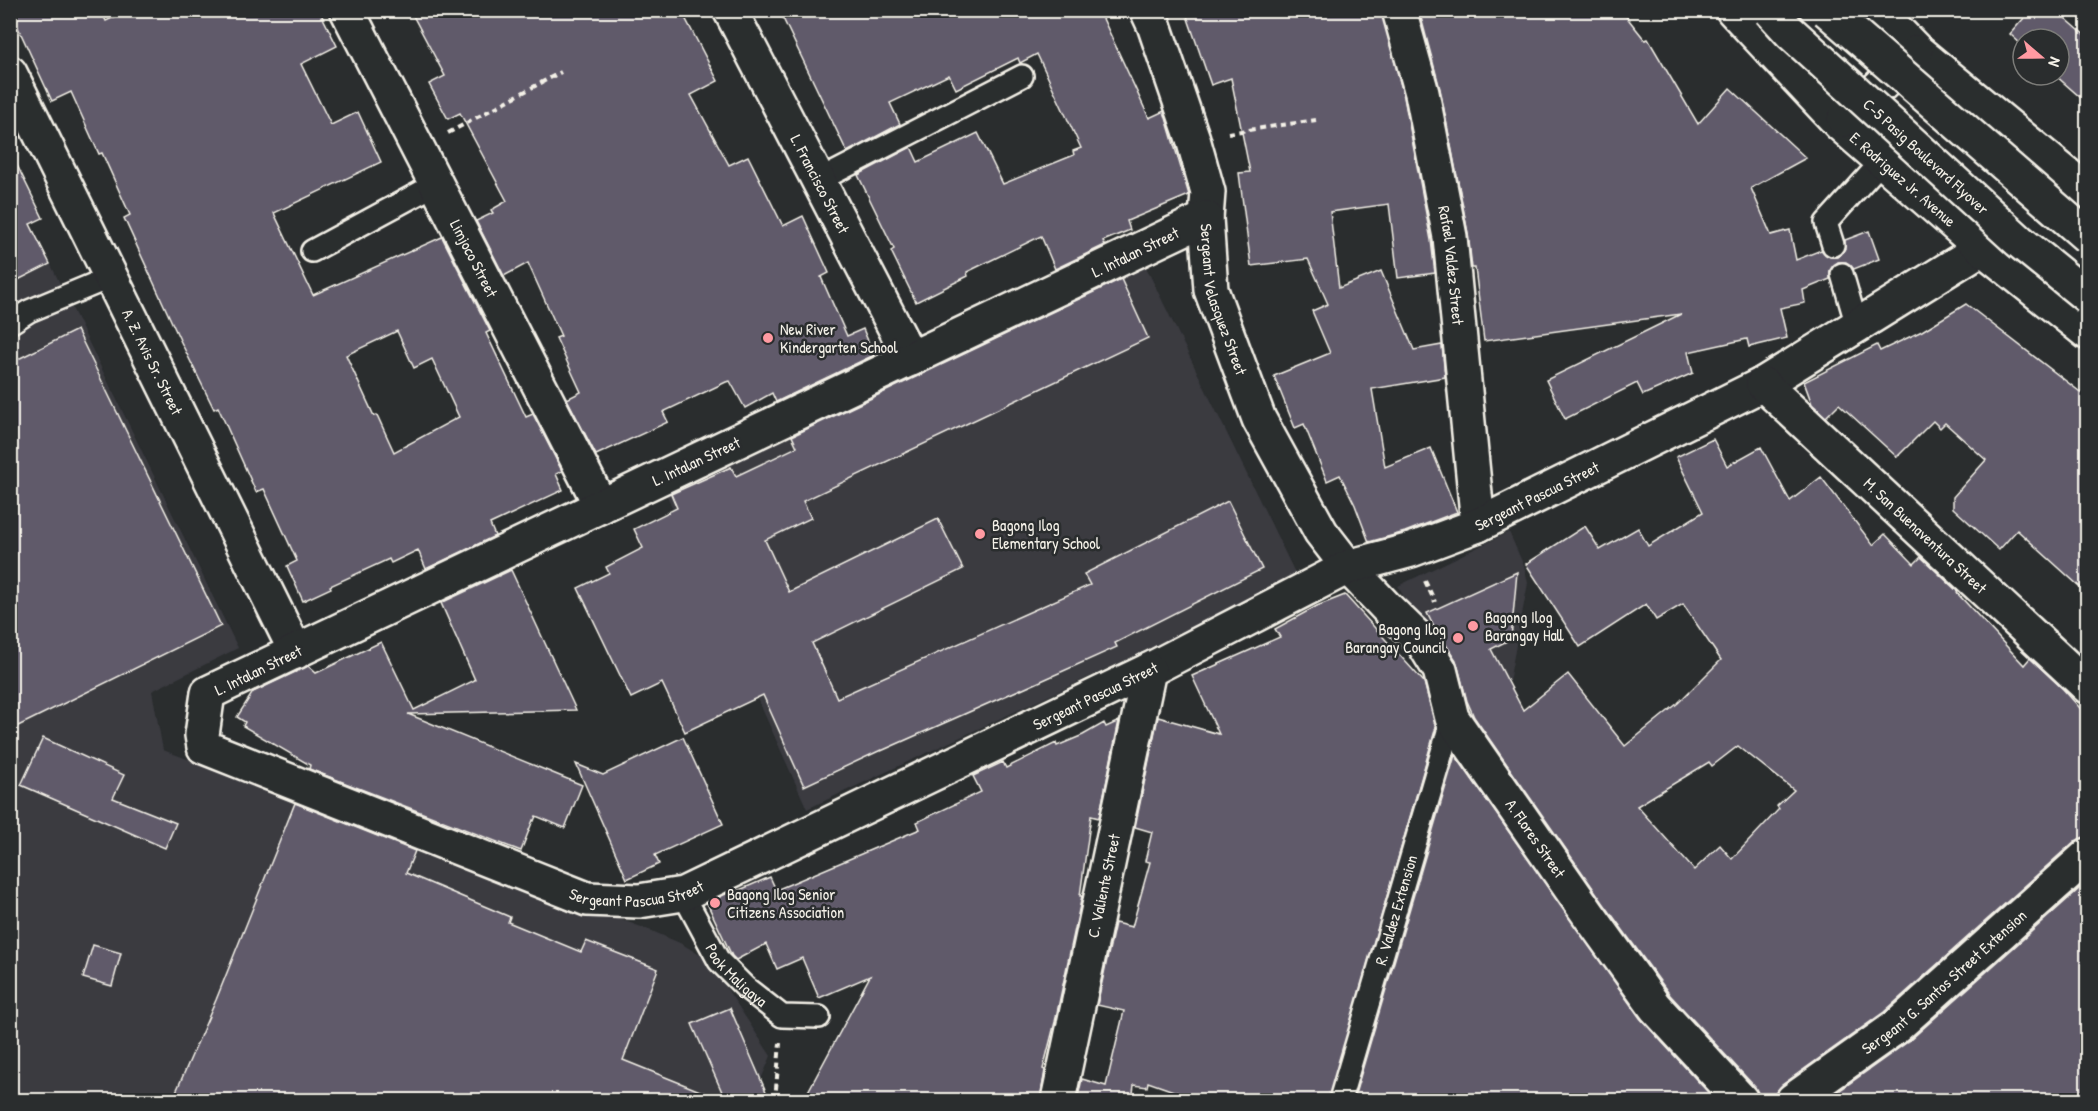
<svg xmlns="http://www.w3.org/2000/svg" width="2098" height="1111" viewBox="0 0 2098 1111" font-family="'Patrick Hand',sans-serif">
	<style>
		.built { fill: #3a3a40 }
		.building { fill: #605a6b; stroke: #f4f1e8; stroke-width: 1.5; fill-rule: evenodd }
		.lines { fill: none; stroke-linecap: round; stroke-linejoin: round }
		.lane-casing { stroke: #f4f1e8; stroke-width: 26 }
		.street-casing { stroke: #f4f1e8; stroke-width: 38 }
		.primary-casing { stroke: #f4f1e8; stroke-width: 38 }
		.path { stroke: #f4f1e8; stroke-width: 4; stroke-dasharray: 6 4.5; stroke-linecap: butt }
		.lane { stroke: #2a2d2e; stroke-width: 21 }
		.street { stroke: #2a2d2e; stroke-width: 33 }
		.primary { stroke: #2a2d2e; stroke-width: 33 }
		.primary-bridge-casing { stroke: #f4f1e8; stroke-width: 38; stroke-linecap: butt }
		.primary-bridge { stroke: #2a2d2e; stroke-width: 33 }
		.poi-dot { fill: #ff9aa2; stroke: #2a2d2e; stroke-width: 2 }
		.labels { text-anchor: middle; stroke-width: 5; stroke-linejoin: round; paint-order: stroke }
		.street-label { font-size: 16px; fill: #f4f1e8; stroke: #2a2d2e }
		.poi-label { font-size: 16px; fill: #f4f1e8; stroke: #2a2d2e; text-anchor: start }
	</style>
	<rect width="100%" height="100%" fill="#2a2d2e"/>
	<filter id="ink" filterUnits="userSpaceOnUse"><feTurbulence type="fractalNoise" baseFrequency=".0167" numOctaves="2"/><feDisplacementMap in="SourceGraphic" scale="12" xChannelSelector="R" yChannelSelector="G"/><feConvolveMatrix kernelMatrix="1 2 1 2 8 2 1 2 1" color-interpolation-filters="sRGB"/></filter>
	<g filter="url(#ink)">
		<g class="built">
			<path d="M10 181 238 648 152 691 163 750 652 931 682 944 708 960 771 1056 752 1100H22L11 1093Z"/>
			<path d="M1142 259 1298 579 807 809 664 489Z"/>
			<path d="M1509 532 1524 566 1528 583 1508 687 1462 706 1398 586Z"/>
		</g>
		<g class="building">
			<path d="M10 10H101L106 21 129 10H319L337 46 301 64 331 125 358 112 381 162 274 213 313 295 442 237 490 331 486 333 526 417 533 414 562 471 556 474 563 490 490 524 495 536 426 569 418 550 391 563 389 559 330 586 331 588 303 601 287 566 297 561 264 489 256 492 218 407 214 409 180 340 124 218 130 215 102 153 99 154 71 92 52 101ZM397 331 414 368 432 359 459 417 394 452 377 415 374 416 346 355Z"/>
			<path d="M410 10H681L718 81 691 95 729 165 748 156 783 226 803 216 829 273 821 277 847 336 863 329 874 355 776 402 772 393 745 408 730 381 726 382 663 412 668 422 596 455 567 399 581 392 556 338 561 336 528 263 504 276 476 221 493 213 491 210 507 201 460 113 448 119 429 84 445 76Z"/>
			<path d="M779 10H1099L1149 118 1164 111 1189 195 1127 221 1130 230 1103 241 1105 245 1055 269 1041 236 967 272 968 276 916 302 891 251 894 249 858 175 911 147 918 162 978 133 1003 184 1074 155 1073 151 1081 148 1037 54 1020 63 1018 58 956 89 949 75 890 103 900 124 847 152Z"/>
			<path d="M1185 10H1381L1404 97 1431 240 1435 273 1398 278 1389 204 1330 212 1339 288 1381 271 1414 350 1442 345 1445 377 1372 389 1385 467 1431 448 1457 512 1405 532 1369 542 1355 505 1340 475 1327 481 1304 424 1295 428 1274 376 1330 353 1312 311 1328 304 1308 259 1251 266 1239 173 1250 172 1231 78 1211 85Z"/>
			<path d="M1419 10H1621L1645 40 1648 39 1698 124 1730 88 1806 158 1751 188 1771 235 1790 230 1796 260 1821 250 1830 257H1837L1845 248V240L1869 231 1879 259 1854 269 1846 262H1838L1830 270V279L1803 290 1805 303 1780 308 1787 338 1749 347 1747 339 1688 352 1693 373 1643 395 1637 383 1565 419 1546 380 1681 314 1484 341 1475 268H1472L1468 233 1440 89Z"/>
			<path d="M2031 10H2056L2088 38V104L2055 75H2059V39H2023V46L2010 34Z"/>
			<path d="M10 151 43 218 30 224 50 264 10 284Z"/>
			<path d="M1121 279 1148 338 803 501 811 518 765 540 789 592 938 519 963 569 812 643 837 698 1090 585 1084 574 1228 501 1262 569 1115 643 1117 647 1021 690V689L881 751V750L804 786 763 695 685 732 662 683 631 698 578 588 609 573 606 567 643 548 634 529 677 508 671 494 731 467 736 476 797 447 792 436Z"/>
			<path d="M1966 304 2088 398V594L2017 530 1999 550 1953 508V497L1986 460 1945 423 1940 428 1933 421 1897 457 1839 404 1826 417 1812 404 1804 382 1877 345 1880 351 1922 331Z"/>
			<path d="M77 330 221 626 10 730V363Z"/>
			<path d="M1713 439 1727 466 1761 447 1790 501 1821 477 1873 545 1885 534 1914 564 1921 557 1958 592 1957 593 2024 665 2030 658 2063 689 2088 717V837L2075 841 1884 1012 1782 1085 1776 1092 1774 1101H1759V1095L1755 1087 1670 995 1604 904 1474 717 1467 701 1456 660 1434 627 1427 613 1517 572 1511 639 1491 649 1523 710 1568 674 1625 746 1678 703 1721 660 1683 604 1656 620 1646 604 1580 647 1526 564 1585 526 1600 550 1638 528 1648 546 1703 512 1676 457ZM1738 746 1794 790 1777 806 1779 809 1732 859 1720 845 1694 870 1637 806 1709 762 1712 766Z"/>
			<path d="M511 570 576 710 408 714 582 785 565 828 536 816 534 821 533 820 521 851 309 769 310 765 243 726 245 722 237 717 253 692 308 666 316 673 381 642 414 710 475 680 441 603Z"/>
			<path d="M1345 595 1424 682 1436 727 1328 1101H1202L1148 1082 1147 1087 1134 1085 1132 1101H1077L1082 1079 1106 1086 1124 1011 1097 1005 1115 923 1132 927 1150 862 1145 861 1152 832 1135 827 1158 717 1219 734 1192 676 1280 637 1275 629 1317 606Z"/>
			<path d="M1119 721 1099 818 1091 816 1080 896H1082L1055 1022 1043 1069 1045 1070 1040 1101H803L870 976 819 998 802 958 777 969 766 944 736 960 732 956 707 903 734 890 735 892 770 877 776 890 920 829 917 822 981 792 973 776 1003 762 1006 768 1056 743 1057 746 1083 735 1104 723 1106 727Z"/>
			<path d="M683 737 723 824 655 855 659 864 627 879 576 764 603 775Z"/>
			<path d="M43 738 124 775 113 798 176 823 165 848 21 785Z"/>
			<path d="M1455 755 1640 1018 1716 1101H1353Z"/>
			<path d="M295 803 415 851 406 873 510 917 508 922 581 952 586 941 658 969 623 1060 720 1099V1101H172L216 1000Z"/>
			<path d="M2088 881V1101H1825L1909 1041Z"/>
			<path d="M93 945 121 953 112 986 83 978Z"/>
			<path d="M730 1008 770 1101H726L692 1024Z"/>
		</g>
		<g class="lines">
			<g class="lane-casing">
				<g id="lane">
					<path d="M818 181 1022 76"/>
					<path d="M1833 245 1826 223 1883 160"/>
					<path d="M312 251 436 184"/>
					<path d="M1842 274 1857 326"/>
					<path d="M10 323 29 311 111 277"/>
					<path id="s1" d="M683 894 719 961 745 987 782 1016 819 1017"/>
					<path id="s2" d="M1340 1100 1452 718"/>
				</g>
			</g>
			<g class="street-casing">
				<g id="street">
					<path id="s3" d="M347 10 601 506"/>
					<path id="s4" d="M730 10 911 359"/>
					<path id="s5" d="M1147 10 1154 25 1193 139 1208 192 1206 218 1211 290 1259 419 1321 532 1348 567 1387 608 1424 644 1440 670 1452 718 1589 915 1655 1007 1741 1100"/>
					<path id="s6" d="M1399 10 1422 93 1450 237 1478 525"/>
					<path id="s7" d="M10 73 296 652"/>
					<path id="s8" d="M1206 218 208 693 202 735 204 747 587 899 639 901 683 894 1149 670 1348 567 1411 550 1478 525 1763 384 1982 248"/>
					<path id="s9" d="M1763 384 2088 687"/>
					<path id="s10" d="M1058 1100 1149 670"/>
					<path id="s11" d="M1793 1100 1896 1027 2088 855"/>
				</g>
			</g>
			<g class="primary-casing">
				<g id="primary">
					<path id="s12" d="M1733 10 1840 124 1982 248 2088 333"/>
					<path d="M1877 10 1917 51 2088 192"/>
					<path d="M1844 120 1916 52"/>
				</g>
			</g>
			<g class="path">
				<path d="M448 133 561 72"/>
				<path d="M1228 133 1316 120"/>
				<path d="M1425 581 1435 602"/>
				<path d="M775 1100 780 1043"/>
			</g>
			<use href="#lane" class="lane"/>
			<use href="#street" class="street"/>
			<use href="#primary" class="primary"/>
			<g class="primary-bridge-casing">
				<g id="primary-bridge">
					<path id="s13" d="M1770 10 1790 32 2019 241 2088 297"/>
					<path d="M1827 10 2088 237"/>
				</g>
			</g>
			<use href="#primary-bridge" class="primary-bridge"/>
		</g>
	</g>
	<g class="poi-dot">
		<circle cx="768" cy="338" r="6"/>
		<circle cx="980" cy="534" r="6"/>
		<circle cx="1473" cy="626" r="6"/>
		<circle cx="1458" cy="638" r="6"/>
		<circle cx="715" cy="903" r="6"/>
	</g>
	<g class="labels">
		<g class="street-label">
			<text dy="6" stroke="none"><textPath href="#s13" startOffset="214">C-5 Pasig Boulevard Flyover</textPath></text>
			<text dy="6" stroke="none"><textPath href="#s12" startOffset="240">E. Rodriguez Jr. Avenue</textPath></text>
			<text dy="6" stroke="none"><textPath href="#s4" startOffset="196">L. Francisco Street</textPath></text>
			<text transform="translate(1135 252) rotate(-26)" y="6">L. Intalan Street</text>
			<text dy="6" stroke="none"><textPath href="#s3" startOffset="279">Limjoco Street</textPath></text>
			<text dy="6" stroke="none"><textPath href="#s6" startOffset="261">Rafael Valdez Street</textPath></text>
			<text dy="6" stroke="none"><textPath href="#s5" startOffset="302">Sergeant Velasquez Street</textPath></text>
			<text dy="6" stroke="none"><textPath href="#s7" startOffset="322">A. Z. Avis Sr. Street</textPath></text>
			<text transform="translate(696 461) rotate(-25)" y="6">L. Intalan Street</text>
			<text dy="6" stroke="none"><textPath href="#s8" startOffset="2612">Sergeant Pascua Street</textPath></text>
			<text dy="6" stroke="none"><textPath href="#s9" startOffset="222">M. San Buenaventura Street</textPath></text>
			<text transform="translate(258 670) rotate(-26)" y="6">L. Intalan Street</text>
			<text dy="6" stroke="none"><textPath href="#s8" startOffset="2126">Sergeant Pascua Street</textPath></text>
			<text dy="6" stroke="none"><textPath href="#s5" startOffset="936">A. Flores Street</textPath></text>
			<text dy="6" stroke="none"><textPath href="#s8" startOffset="1622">Sergeant Pascua Street</textPath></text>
			<text dy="6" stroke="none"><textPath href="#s10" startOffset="219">C. Valiente Street</textPath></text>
			<text dy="6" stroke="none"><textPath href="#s2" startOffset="198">R. Valdez Extension</textPath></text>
			<text dy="6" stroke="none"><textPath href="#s1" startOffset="98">Pook Maligaya</textPath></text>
			<text dy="6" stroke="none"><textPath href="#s11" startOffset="192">Sergeant G. Santos Street Extension</textPath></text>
		</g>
		<g class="poi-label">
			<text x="780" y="335">New River<tspan x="780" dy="18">Kindergarten School</tspan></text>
			<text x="992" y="531">Bagong Ilog<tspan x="992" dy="18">Elementary School</tspan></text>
			<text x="1485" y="623">Bagong Ilog<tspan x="1485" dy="18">Barangay Hall</tspan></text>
			<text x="1446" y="635" text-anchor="end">Bagong Ilog<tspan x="1446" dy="18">Barangay Council</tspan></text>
			<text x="727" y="900">Bagong Ilog Senior<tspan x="727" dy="18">Citizens Association</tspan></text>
		</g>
	</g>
	<rect width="2098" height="1111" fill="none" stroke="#2a2d2e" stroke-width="36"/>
	<rect x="18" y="18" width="2062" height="1075" fill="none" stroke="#f4f1e8" stroke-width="2" filter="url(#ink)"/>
	<g transform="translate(2041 57) rotate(110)"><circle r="28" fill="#2a2d2e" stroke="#7b7b78" stroke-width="1.5"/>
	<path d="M0-4.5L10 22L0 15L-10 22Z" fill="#ff9aa2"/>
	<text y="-9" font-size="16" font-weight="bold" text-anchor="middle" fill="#f4f1e8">N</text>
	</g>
</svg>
